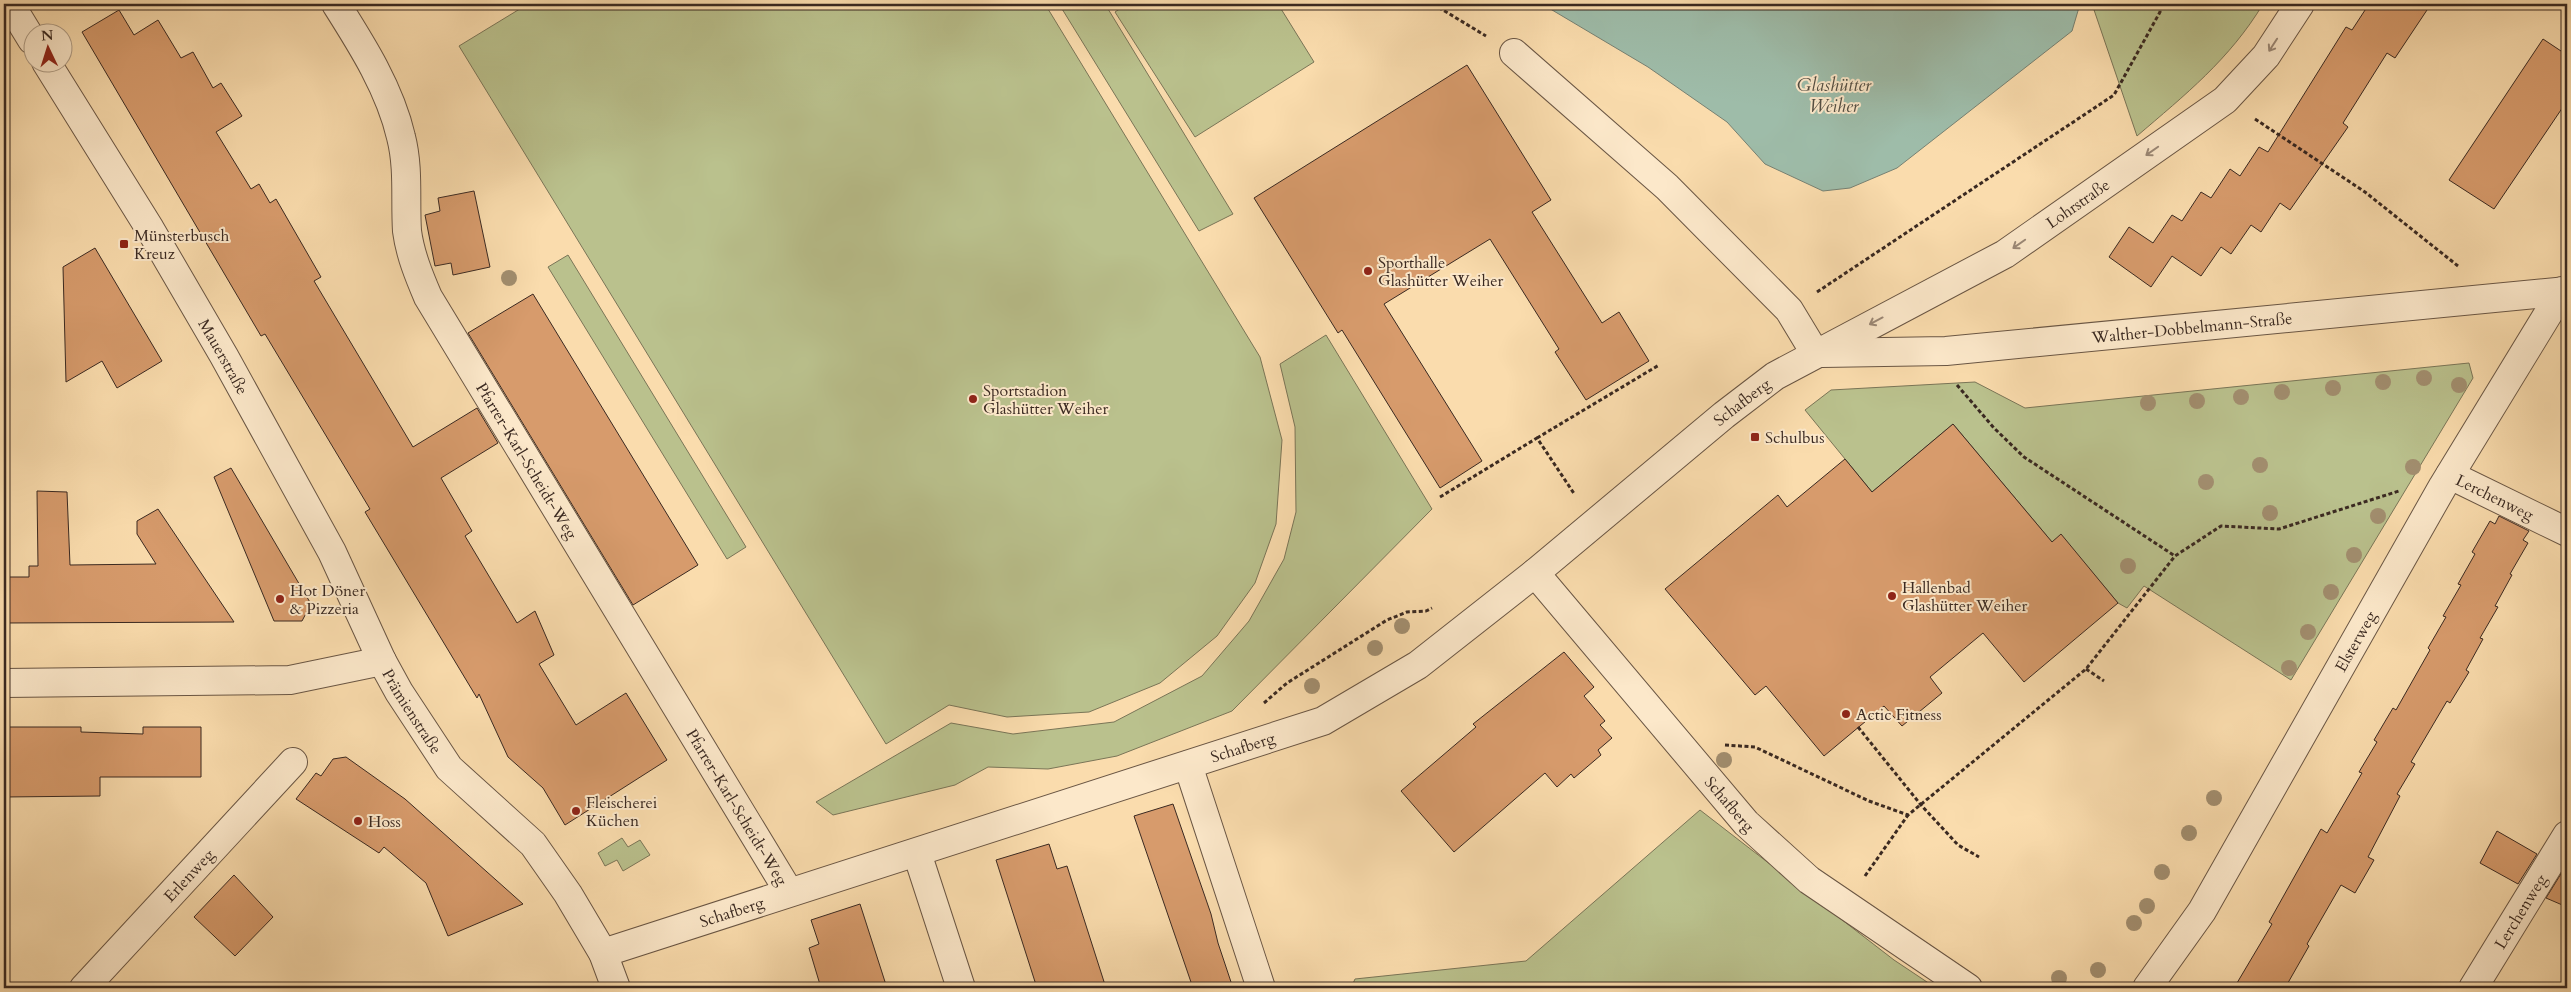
<svg xmlns="http://www.w3.org/2000/svg" width="2571" height="992" viewBox="0 0 2571 992" font-family="Cardo,serif">
	<style>
		.green { fill: #bac18d; stroke: #7a7557 }
		.water { fill: #9ebca9; stroke: #768173 }
		.building { fill: #d79b6c; stroke: #3a2921 }
		.lines { fill: none; stroke-linecap: round; stroke-linejoin: round }
		.minor-casing { stroke: #6a5644; stroke-width: 30 }
		.path { stroke: #3a2921; stroke-width: 3; stroke-dasharray: 4 2.5; stroke-linecap: butt }
		.minor { stroke: #fce8ca; stroke-width: 28 }
		.tree { fill: #a28e6f }
		.oneway { stroke: #9b8876 }
		.poi-dot { fill: #8f2418; stroke: #fce8ca; stroke-width: 2 }
		.labels { text-anchor: middle; stroke-width: 4; stroke-linejoin: round; paint-order: stroke }
		.street-label { font-size: 16px; fill: #3a2921; stroke: #fce8ca }
		.poi-label { font-size: 16px; fill: #3a2921; stroke: #fce8ca; text-anchor: start }
		.water-label { font-size: 18px; font-style: italic; fill: #534e43; stroke: #fce8ca }
	</style>
	<rect width="100%" height="100%" fill="#fadcad"/>
	<filter id="stains"><feTurbulence type="fractalNoise" baseFrequency=".004" numOctaves="4"/><feColorMatrix values="0 0 0 0 .2 0 0 0 0 .09 0 0 0 0 .02 0 0 0 .5 -.17"/></filter>
	<radialGradient id="worn" r=".72"><stop offset=".6" stop-color="#630" stop-opacity="0"/><stop offset="1" stop-color="#630" stop-opacity=".3"/></radialGradient>
	<g class="green">
		<path d="M524 4H1045L1260 357 1282 440 1276 524 1255 583 1217 636 1160 683 1089 712 1007 717 949 705 886 744 459 46 523 7Z"/>
		<path d="M1059 4H1105L1233 214 1199 231Z"/>
		<path d="M1127 4H1278L1314 62 1195 137 1115 12Z"/>
		<path d="M2092 4H2263C2230 59 2185 95 2137 136Z"/>
		<path d="M568 255 746 547 727 559 548 267Z"/>
		<path d="M1326 335 1432 509 1232 711 1117 756 1048 769 988 767 955 785 833 815 816 802 951 723 1013 734 1114 722 1202 676 1249 621 1284 559 1296 512 1295 427 1280 364Z"/>
		<path d="M2469 363 2473 378 2291 680 2144 586 2127 608 2118 603 2061 535 2052 542 1953 424 1872 492 1805 410 1831 390 1975 382 2025 408Z"/>
		<path d="M1700 810 1894 960 1936 988H1351L1355 979 1526 961Z"/>
		<path d="M622 838 628 847 640 840 650 855 623 871 617 860 605 866 598 853Z"/>
	</g>
	<path class="water" d="M1542 4H2080L2072 31 1897 168 1850 188 1823 191 1765 164 1727 122 1648 67Z"/>
	<g class="building">
		<path d="M2369 4H2431L2395 58 2387 53 2343 123 2348 127 2290 210 2280 203 2261 232 2251 225 2231 254 2221 247 2201 276 2172 256 2151 287 2109 257 2129 227 2153 243 2172 215 2182 221 2201 192 2211 198 2230 169 2240 176 2259 147 2268 152 2346 27 2352 30Z"/>
		<path d="M119 10 134 35 158 20 181 58 193 52 213 88 221 83 242 116 216 132 251 189 259 184 270 203 276 199 321 277 314 281 413 447 477 408 498 443 441 478 472 531 465 536 517 623 535 611 554 655 539 664 576 725 626 693 667 760 565 825 543 788 508 757 479 694 477 698 365 512 370 509 265 334 261 336 82 32Z"/>
		<path d="M2543 39 2567 55V101L2494 209 2449 180Z"/>
		<path d="M1467 65 1551 200 1532 212 1602 323 1619 312 1649 361 1586 400 1555 352 1559 349 1490 239 1384 304 1482 461 1440 488 1342 330 1338 333 1254 198Z"/>
		<path d="M474 191 490 267 453 275 451 263 435 266 425 215 440 211 438 198Z"/>
		<path d="M95 248 162 361 117 388 102 361 66 382 63 267Z"/>
		<path d="M533 294 698 565 633 605 468 333Z"/>
		<path d="M1953 424 2052 542 2061 534 2118 603 2024 682 1983 633 1930 677 1942 693 1902 726 1884 706 1824 756 1766 686 1755 695 1665 589 1778 495 1787 507 1845 459 1872 492Z"/>
		<path d="M231 468 311 604 302 621H274L214 477Z"/>
		<path d="M37 491 67 492 70 565 156 564 137 534V521L158 509 234 622 4 623V577H29V566H38Z"/>
		<path d="M2499 516 2529 531 2523 540 2528 543 2510 574 2512 575 2495 606 2498 607 2480 638 2483 639 2466 670 2469 672 2450 703 2447 701 2411 762 2415 764 2397 794 2400 796 2368 857 2374 860 2355 893 2341 885 2307 944 2309 946 2285 988H2234L2272 924 2269 922 2321 829 2327 833 2362 773 2359 772 2377 742 2374 740 2393 708 2396 710 2430 650 2428 648 2446 617 2443 616 2461 585 2458 584 2475 554 2472 552 2490 521 2495 524Z"/>
		<path d="M1564 652 1594 687 1584 696 1605 721 1600 725 1612 738 1598 750 1601 755 1574 778 1571 774 1557 787 1545 773 1454 852 1401 791 1476 727 1473 724Z"/>
		<path d="M4 727H81V732L143 734V727H201V777H100V796L4 797Z"/>
		<path d="M346 757 405 799 523 904 448 936 426 883 384 847 379 853 296 799 316 773 321 776 333 759Z"/>
		<path d="M1173 804 1211 914 1218 943 1233 988H1193L1134 816Z"/>
		<path d="M2497 831 2537 854 2518 884 2480 863Z"/>
		<path d="M1049 844 1057 869 1067 866 1106 988H1037L996 860Z"/>
		<path d="M2564 869 2567 871V907L2546 898Z"/>
		<path d="M234 875 273 917 235 956 194 917Z"/>
		<path d="M860 904 887 988H821L809 948 819 944 811 920Z"/>
	</g>
	<g class="lines">
		<g class="minor-casing">
			<g id="minor">
				<path d="M10 4 32 40"/>
				<path id="s1" d="M336 4C362 45 390 89 401 137 409 168 405 200 407 231 410 254 419 276 428 297L789 892"/>
				<path d="M1514 53 1667 187 1789 310 1815 353"/>
				<path id="s2" d="M46 62 150 229 224 356 332 552 382 661 399 692 449 768 533 844 568 894 603 953 616 988"/>
				<path id="s3" d="M1822 353 1946 351 2567 291"/>
				<path id="s4" d="M2450 475 2567 532"/>
				<path id="s5" d="M1535 573 1746 823 1809 880 1968 988"/>
				<path d="M4 683 290 680 382 661"/>
				<path d="M1188 765 1261 988"/>
				<path d="M917 853 961 988"/>
				<path id="s6" d="M603 953 1323 721 1418 665 1535 573 1724 415 1775 376 2005 254 2225 100 2266 56 2300 4"/>
				<path id="s7" d="M84 988 293 762"/>
				<path id="s8" d="M2147 988 2202 911 2443 486 2562 291"/>
				<path id="s9" d="M2473 988 2567 835"/>
			</g>
		</g>
		<g class="path">
			<path d="M1433 4 1486 36"/>
			<path d="M2255 119 2365 192 2458 266"/>
			<path d="M1817 292 2114 95 2160 12V4"/>
			<path d="M1957 385 1994 428 2024 457 2175 556"/>
			<path d="M1537 438 1659 365"/>
			<path d="M1440 497 1537 438 1575 495"/>
			<path d="M2086 669 2104 681"/>
			<path d="M1264 703 1287 683 1387 620 1407 612 1426 611 1432 608"/>
			<path d="M1858 727 1921 805 1958 845 1979 857"/>
			<path d="M1725 745 1755 747 1869 801 1908 815 2086 669 2175 556 2221 526 2279 529 2399 491"/>
			<path d="M1865 876 1908 815"/>
		</g>
		<use href="#minor" class="minor"/>
	</g>
	<g class="tree">
		<circle cx="509" cy="278" r="8"/>
		<circle cx="2424" cy="378" r="8"/>
		<circle cx="2383" cy="382" r="8"/>
		<circle cx="2459" cy="385" r="8"/>
		<circle cx="2333" cy="388" r="8"/>
		<circle cx="2282" cy="392" r="8"/>
		<circle cx="2241" cy="397" r="8"/>
		<circle cx="2197" cy="401" r="8"/>
		<circle cx="2148" cy="403" r="8"/>
		<circle cx="2260" cy="465" r="8"/>
		<circle cx="2413" cy="467" r="8"/>
		<circle cx="2206" cy="482" r="8"/>
		<circle cx="2270" cy="513" r="8"/>
		<circle cx="2378" cy="516" r="8"/>
		<circle cx="2354" cy="555" r="8"/>
		<circle cx="2128" cy="566" r="8"/>
		<circle cx="2331" cy="592" r="8"/>
		<circle cx="1402" cy="626" r="8"/>
		<circle cx="2308" cy="632" r="8"/>
		<circle cx="1375" cy="648" r="8"/>
		<circle cx="2289" cy="668" r="8"/>
		<circle cx="1312" cy="686" r="8"/>
		<circle cx="1724" cy="760" r="8"/>
		<circle cx="2214" cy="798" r="8"/>
		<circle cx="2189" cy="833" r="8"/>
		<circle cx="2162" cy="872" r="8"/>
		<circle cx="2147" cy="906" r="8"/>
		<circle cx="2134" cy="923" r="8"/>
		<circle cx="2098" cy="970" r="8"/>
		<circle cx="2059" cy="978" r="8"/>
	</g>
	<defs><path id="oneway-shaft" d="M-6 0H5M1.5-3L5.5 0L1.5 3" fill="none" stroke-width="1.6" stroke-linecap="round" stroke-linejoin="round" transform="scale(1.25)"/></defs>
	<g class="oneway">
		<use href="#oneway-shaft" transform="translate(2273 45) rotate(123)"/>
		<use href="#oneway-shaft" transform="translate(2152 151) rotate(145)"/>
		<use href="#oneway-shaft" transform="translate(2019 244) rotate(145)"/>
		<use href="#oneway-shaft" transform="translate(1876 321) rotate(152)"/>
	</g>
	<g class="poi-dot">
		<rect x="119" y="239" width="10" height="10" rx="2.5"/>
		<circle cx="1368" cy="271" r="5"/>
		<circle cx="973" cy="399" r="5"/>
		<rect x="1750" y="432" width="10" height="10" rx="2.5"/>
		<circle cx="1892" cy="596" r="5"/>
		<circle cx="280" cy="599" r="5"/>
		<circle cx="1846" cy="714" r="5"/>
		<circle cx="576" cy="811" r="5"/>
		<circle cx="358" cy="821" r="5"/>
	</g>
	<g class="labels">
		<g class="street-label">
			<text dy="6" stroke="none"><textPath href="#s6" startOffset="1675">Lohrstraße</textPath></text>
			<text dy="6" stroke="none"><textPath href="#s3" startOffset="371">Walther-Dobbelmann-Straße</textPath></text>
			<text dy="6" stroke="none"><textPath href="#s2" startOffset="344">Mauerstraße</textPath></text>
			<text dy="6" stroke="none"><textPath href="#s6" startOffset="1284">Schafberg</textPath></text>
			<text dy="6" stroke="none"><textPath href="#s1" startOffset="504">Pfarrer-Karl-Scheidt-Weg</textPath></text>
			<text dy="6" stroke="none"><textPath href="#s4" startOffset="50">Lerchenweg</textPath></text>
			<text dy="6" stroke="none"><textPath href="#s8" startOffset="405">Elsterweg</textPath></text>
			<text dy="6" stroke="none"><textPath href="#s2" startOffset="746">Prämienstraße</textPath></text>
			<text dy="6" stroke="none"><textPath href="#s6" startOffset="672">Schafberg</textPath></text>
			<text dy="6" stroke="none"><textPath href="#s5" startOffset="302">Schafberg</textPath></text>
			<text dy="6" stroke="none"><textPath href="#s1" startOffset="909">Pfarrer-Karl-Scheidt-Weg</textPath></text>
			<text dy="6" stroke="none"><textPath href="#s7" startOffset="154">Erlenweg</textPath></text>
			<text dy="6" stroke="none"><textPath href="#s6" startOffset="135">Schafberg</textPath></text>
			<text dy="6" stroke="none"><textPath href="#s9" startOffset="90">Lerchenweg</textPath></text>
		</g>
		<g class="poi-label">
			<text x="134" y="241">Münsterbusch<tspan x="134" dy="18">Kreuz</tspan></text>
			<text x="1378" y="268">Sporthalle<tspan x="1378" dy="18">Glashütter Weiher</tspan></text>
			<text x="983" y="396">Sportstadion<tspan x="983" dy="18">Glashütter Weiher</tspan></text>
			<text x="1765" y="443">Schulbus</text>
			<text x="1902" y="593">Hallenbad<tspan x="1902" dy="18">Glashütter Weiher</tspan></text>
			<text x="290" y="596">Hot Döner<tspan x="290" dy="18">&amp; Pizzeria</tspan></text>
			<text x="1856" y="720">Actic Fitness</text>
			<text x="586" y="808">Fleischerei<tspan x="586" dy="18">Küchen</tspan></text>
			<text x="368" y="827">Hoss</text>
		</g>
		<g class="water-label">
			<text x="1834" y="91">Glashütter<tspan x="1834" dy="21">Weiher</tspan></text>
		</g>
	</g>
	<rect width="2571" height="992" fill="none" stroke="#fadcad" stroke-width="20"/>
	<rect x="5" y="5" width="2561" height="982" fill="none" stroke="#3a2921" stroke-width="2.5"/>
	<rect x="10" y="10" width="2551" height="972" fill="none" stroke="#3a2921"/>
	<g transform="translate(48 48) rotate(356)"><circle r="24" fill="#fce8ca" stroke="#ae9c86"/>
	<path d="M0-4L9 19L0 12L-9 19Z" fill="#8f2418"/>
	<text y="-8" font-size="14" font-weight="bold" text-anchor="middle" fill="#3a2921">N</text>
	</g>
	<rect width="100%" height="100%" filter="url(#stains)"/>
	<rect width="100%" height="100%" fill="url(#worn)"/>
</svg>
